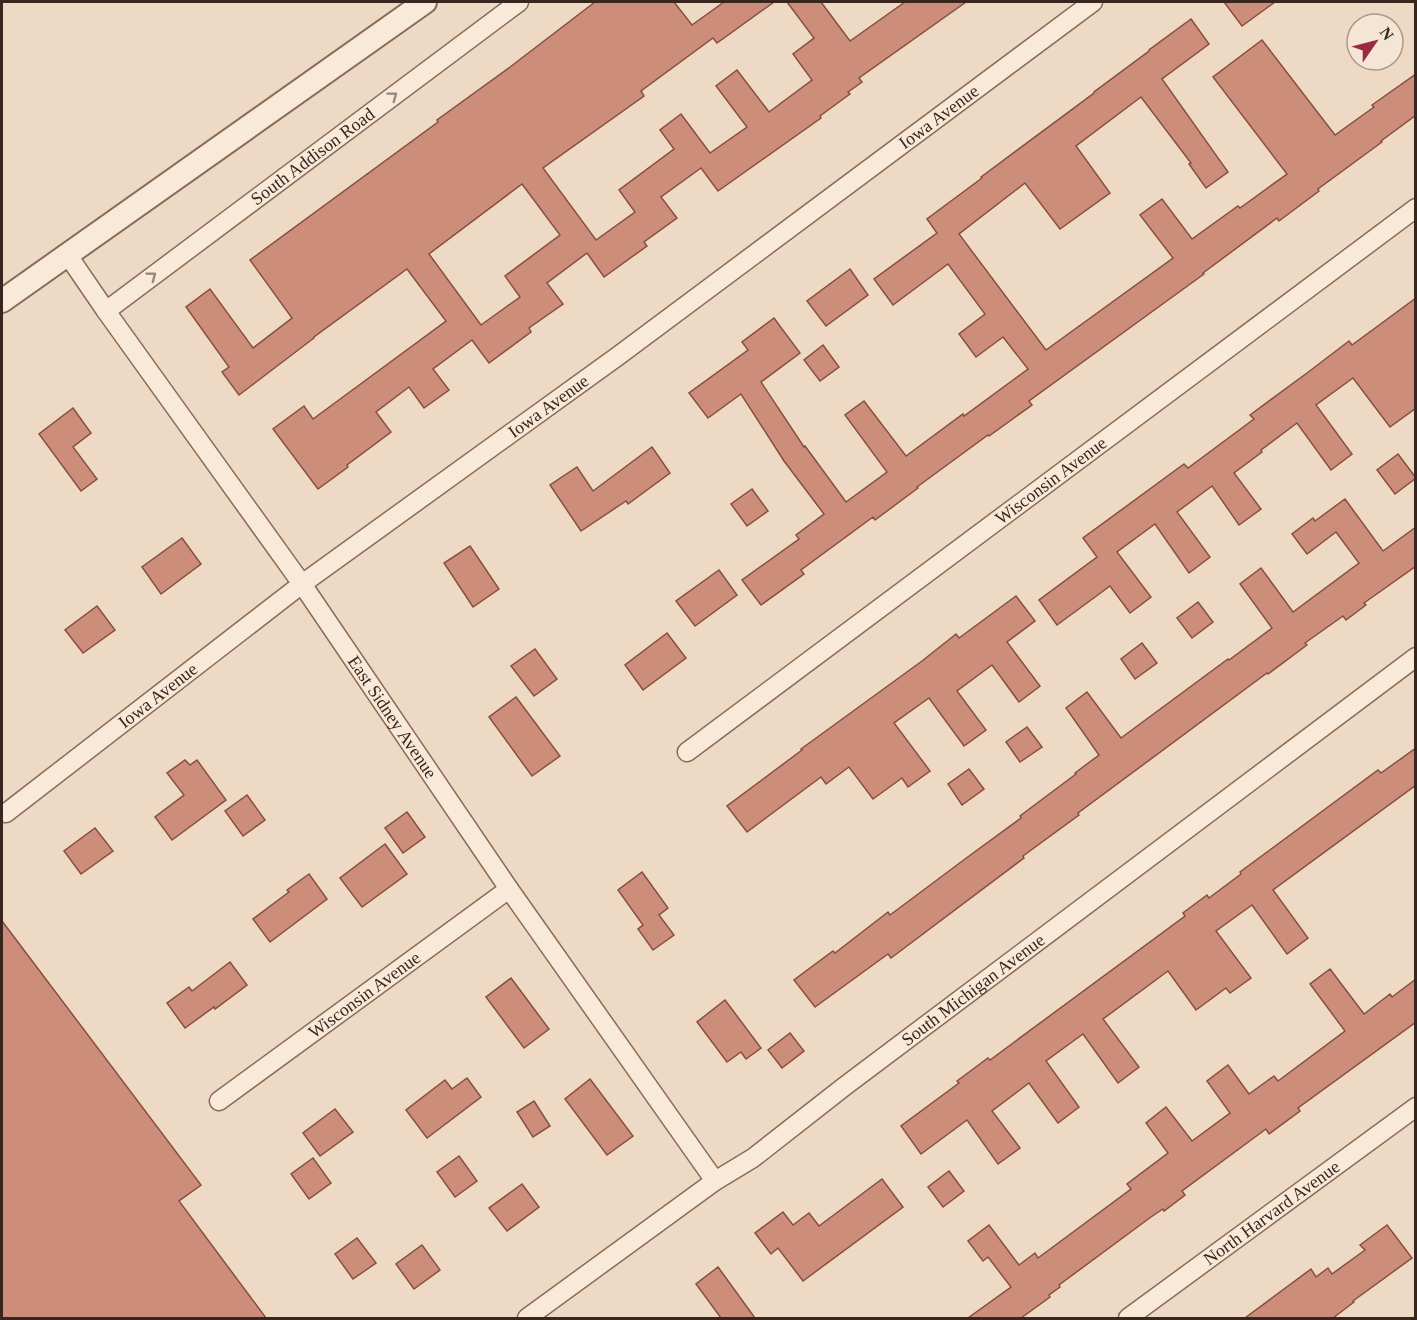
<svg xmlns="http://www.w3.org/2000/svg" width="1417" height="1320" viewBox="0 0 1417 1320" font-family="'Times New Roman',serif">
	<style>
		.building { fill: #cc8d7a; stroke: #884f40; stroke-width: 1.5; fill-rule: evenodd }
		.lines { fill: none; stroke-linecap: round; stroke-linejoin: round }
		.minor-casing { stroke: #896b5b; stroke-width: 21 }
		.tertiary-casing { stroke: #896b5b; stroke-width: 26 }
		.minor { stroke: #f9e9d8; stroke-width: 18 }
		.tertiary { stroke: #f9e9d8; stroke-width: 22 }
		.oneway { stroke: #99887b }
		.labels { text-anchor: middle; stroke-width: 4.5; stroke-linejoin: round; paint-order: stroke }
		.street-label { font-size: 18px; fill: #39261e; stroke: #f5e5d4 }
	</style>
	<rect width="100%" height="100%" fill="#eedac4"/>
	<g class="building">
		<path d="M595 2H674L692 25 724 2H774L717 43 713 38 641 91 644 96 543 168 596 240 635 212 619 190 674 149 660 130 681 114 710 153 747 127 716 86 737 70 769 112 812 80 793 54 814 38 787 2H821L850 41 905 2H966L859 78 862 82 848 92 850 94 820 116 821 118 718 191 701 168 661 197 677 218 644 242 647 246 604 277 587 253 547 283 563 304 529 328 531 332 489 363 472 340 433 369 449 390 424 408 409 387 376 412 391 432 347 465 348 467 318 489 273 429 304 406 313 419 446 321 407 269 314 337V338L239 395 222 372 229 367 186 307 210 289 253 348 292 318 250 260 438 122 437 120 510 67ZM522 184 560 235 505 276 520 297 481 325 429 254Z"/>
		<path d="M1224 2H1275L1242 26Z"/>
		<path d="M1191 19 1209 44 1162 79 1228 172 1206 188 1189 164 1191 163 1141 97 1076 146 1110 193 1060 229 1025 183 959 234 1046 350 1173 258 1140 215 1162 199 1192 239 1238 206 1240 208 1287 174 1213 77 1262 40 1335 135 1374 107 1372 105 1416 74V115L1381 141 1382 142 1318 189 1319 191 1279 221 1277 218 1203 273 1204 274 1029 401 1032 405 989 436 988 435 917 487 918 488 875 520 873 517 801 570 804 574 761 605 742 580 799 539 796 535 824 514 784 461 741 394 708 418 689 393 748 350 742 342 774 318 800 353 761 382 804 447 805 446 846 502 887 472 845 415 864 401 906 456 963 414 964 416 1028 369 1003 337 976 357 959 334 985 314 948 264 893 305 874 279 937 233 927 219 982 178 981 177 1094 93V92L1149 51V50Z"/>
		<path d="M850 269 868 295 826 326 807 301Z"/>
		<path d="M1416 298V408L1390 427 1353 378 1316 405 1352 454 1331 470 1297 423 1261 450 1262 452 1234 473 1261 509 1239 525 1212 486 1177 512 1210 557 1189 573 1155 524 1117 552 1151 597 1130 613 1110 586 1057 625 1039 600 1097 557 1083 538 1184 464 1188 468 1254 419 1250 415 1307 373 1349 341 1352 345Z"/>
		<path d="M823 345 839 367 820 381 804 360Z"/>
		<path d="M73 408 91 433 73 447 97 479 81 491 39 434Z"/>
		<path d="M652 447 670 473 628 504 626 501 581 531 550 485 577 467 593 491Z"/>
		<path d="M1398 454 1416 478 1395 494 1377 470Z"/>
		<path d="M752 489 768 511 747 526 731 504Z"/>
		<path d="M1345 499 1383 551 1416 527V566L1364 603 1366 605 1346 620 1343 616 1305 643 1307 645 1268 674 1267 673 1078 813 1079 815 1023 856 1024 858 891 958 888 954 815 1007 794 980 833 951 835 953 888 912 890 915 965 859 1021 818 1020 816 1076 774 1075 773 1099 755 1066 708 1087 692 1121 738 1228 659 1229 660 1272 628 1240 584 1261 568 1293 612 1359 563 1336 532 1307 554 1292 534 1313 518 1315 521Z"/>
		<path d="M182 538 201 564 161 594 142 567Z"/>
		<path d="M470 546 499 589 473 607 444 563Z"/>
		<path d="M719 570 737 595 695 626 676 601Z"/>
		<path d="M1016 596 1035 621 1007 642 1040 686 1019 702 992 665 957 691 986 730 964 746 929 698 894 723 930 771 908 787 902 778 873 799 849 767 826 784 821 777 747 832 727 806 802 750 801 749 922 661 956 634 959 638Z"/>
		<path d="M1198 602 1213 622 1192 638 1177 618Z"/>
		<path d="M97 606 115 630 83 653 65 630Z"/>
		<path d="M667 633 686 658 643 690 625 665Z"/>
		<path d="M1142 643 1157 663 1135 679 1121 659Z"/>
		<path d="M535 649 557 679 534 696 511 666Z"/>
		<path d="M516 697 560 756 532 776 489 717Z"/>
		<path d="M1027 727 1042 747 1020 762 1006 742Z"/>
		<path d="M1416 748V785L1273 890 1308 938 1287 954 1252 905 1216 931 1251 978 1230 993 1226 988 1196 1010 1168 971 1103 1019 1139 1067 1118 1083 1083 1034 1046 1061 1079 1107 1058 1123 1029 1083 992 1111 1020 1148 998 1164 967 1120 921 1154 901 1126 959 1083 957 1081 988 1058 990 1060 1185 916 1183 913 1207 895 1209 898 1241 874 1240 872 1378 770 1381 773Z"/>
		<path d="M185 760 190 765 197 760 226 800 172 840 155 817 184 795 167 773Z"/>
		<path d="M969 769 984 789 962 805 948 784Z"/>
		<path d="M247 795 265 820 243 836 225 811Z"/>
		<path d="M407 812 425 837 403 853 385 828Z"/>
		<path d="M95 828 113 851 81 874 64 851Z"/>
		<path d="M385 844 407 874 362 907 340 878Z"/>
		<path d="M642 872 668 908 659 915 674 935 653 950 638 929 643 925 618 890Z"/>
		<path d="M309 874 327 899 270 942 253 919 289 892 287 890Z"/>
		<path d="M2 921 201 1185 179 1201 266 1318H2Z"/>
		<path d="M230 962 247 985 215 1009 214 1007 185 1028 167 1003 189 987 192 991Z"/>
		<path d="M1330 969 1364 1014 1390 994 1392 997 1416 979V1022L1298 1108 1300 1111 1269 1134 1266 1129 1182 1191 1185 1195 1164 1211 1163 1209 1151 1217 1059 1285 1060 1287 1049 1295 1050 1297 1021 1318H968L1011 1287 988 1257 983 1261 968 1241 989 1225 1019 1265 1035 1253 1038 1258 1131 1189 1127 1184 1168 1153 1146 1123 1166 1107 1192 1141 1230 1113 1207 1081 1228 1065 1249 1094 1274 1076 1278 1081 1345 1031 1310 984Z"/>
		<path d="M511 978 549 1029 524 1048 486 997Z"/>
		<path d="M725 1000 761 1048 746 1059 741 1052 727 1062 697 1022Z"/>
		<path d="M790 1033 804 1051 782 1068 768 1050Z"/>
		<path d="M467 1078 481 1097 427 1138 406 1110 445 1080 452 1089Z"/>
		<path d="M590 1079 633 1136 607 1155 565 1099Z"/>
		<path d="M534 1101 550 1126 533 1137 517 1112Z"/>
		<path d="M335 1109 353 1132 320 1156 303 1133Z"/>
		<path d="M459 1156 477 1181 455 1197 437 1172Z"/>
		<path d="M313 1158 331 1183 309 1199 291 1174Z"/>
		<path d="M949 1171 964 1191 943 1207 928 1187Z"/>
		<path d="M882 1179 903 1207 803 1281 778 1248 771 1254 755 1233 783 1212 793 1225 809 1213 819 1226Z"/>
		<path d="M522 1184 539 1207 507 1231 489 1208Z"/>
		<path d="M1387 1225 1412 1258 1353 1301 1354 1302 1333 1318H1245L1311 1269 1316 1277 1328 1268 1332 1274 1365 1250 1360 1245Z"/>
		<path d="M357 1238 376 1263 353 1279 335 1254Z"/>
		<path d="M422 1245 440 1270 414 1289 396 1264Z"/>
		<path d="M718 1267 755 1318H721L696 1284Z"/>
	</g>
	<g class="lines">
		<g class="minor-casing">
			<g id="minor">
				<path id="s1" d="M67 254 106 311 302 584 509 889 715 1181"/>
				<path id="s2" d="M106 311 519 2"/>
				<path id="s3" d="M687 752 1416 208"/>
				<path id="s4" d="M6 813 302 584 618 356 1093 2"/>
				<path id="s5" d="M219 1101 509 889"/>
				<path id="s6" d="M527 1318 715 1181 753 1158 845 1086 1416 657"/>
				<path id="s7" d="M1128 1318 1416 1107"/>
			</g>
		</g>
		<g class="tertiary-casing">
			<path id="tertiary" d="M2 301 425 2"/>
		</g>
		<use href="#minor" class="minor"/>
		<use href="#tertiary" class="tertiary"/>
	</g>
	<defs><path id="oneway-chevron" d="M-2-3.5L2.5 0L-2 3.5" fill="none" stroke-width="1.6" stroke-linecap="round" stroke-linejoin="round" transform="scale(1.5)"/></defs>
	<g class="oneway">
		<use href="#oneway-chevron" transform="translate(393 96) rotate(-37)"/>
		<use href="#oneway-chevron" transform="translate(152 276) rotate(-37)"/>
	</g>
	<g class="labels">
		<g class="street-label">
			<text dy="6" stroke="none"><textPath href="#s4" startOffset="1164">Iowa Avenue</textPath></text>
			<text dy="6" stroke="none"><textPath href="#s2" startOffset="258">South Addison Road</textPath></text>
			<text dy="6" stroke="none"><textPath href="#s4" startOffset="678">Iowa Avenue</textPath></text>
			<text dy="6" stroke="none"><textPath href="#s3" startOffset="454">Wisconsin Avenue</textPath></text>
			<text dy="6" stroke="none"><textPath href="#s4" startOffset="192">Iowa Avenue</textPath></text>
			<text dy="6" stroke="none"><textPath href="#s1" startOffset="566">East Sidney Avenue</textPath></text>
			<text dy="6" stroke="none"><textPath href="#s6" startOffset="554">South Michigan Avenue</textPath></text>
			<text dy="6" stroke="none"><textPath href="#s5" startOffset="180">Wisconsin Avenue</textPath></text>
			<text dy="6" stroke="none"><textPath href="#s7" startOffset="178">North Harvard Avenue</textPath></text>
		</g>
	</g>
	<rect width="1417" height="1320" fill="none" stroke="#39261e" stroke-width="6"/>
	<g transform="translate(1375 42) rotate(55)"><circle r="28" fill="#f5e5d4" stroke="#aa998b" stroke-width="1.5"/>
	<path d="M0-4.5L10 22L0 15L-10 22Z" fill="#982b40"/>
	<text y="-9" font-size="16" font-weight="bold" text-anchor="middle" fill="#39261e">N</text>
	</g>
</svg>
